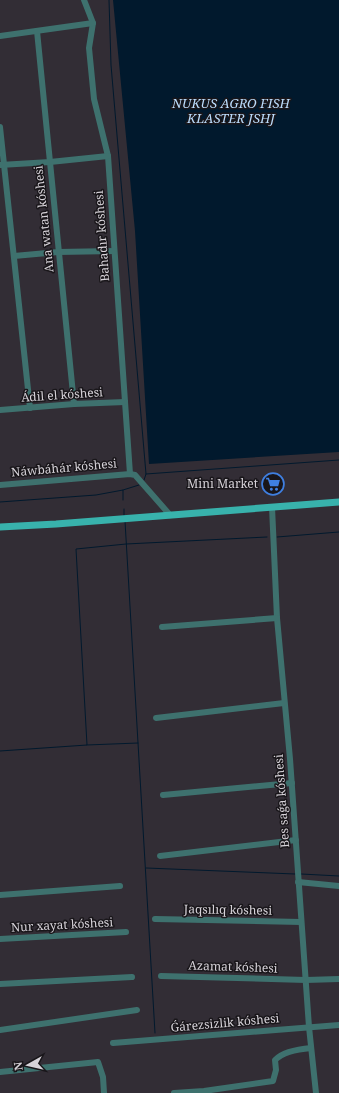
<svg xmlns="http://www.w3.org/2000/svg" width="339" height="1093" viewBox="0 0 339 1093" font-family="'Noto Serif',serif">
	<style>
		.water { fill: #01192d }
		.lines { fill: none; stroke-linecap: round; stroke-linejoin: round }
		.stream { stroke: #01192d; stroke-width: 1 }
		.minor { stroke: #3e716e; stroke-width: 6 }
		.major { stroke: #38b2ac; stroke-width: 7 }
		.labels { text-anchor: middle; stroke-width: 3; stroke-linejoin: round; paint-order: stroke }
		.street-label { font-size: 12px; fill: #d6d2d8; stroke: #19161a }
		.poi-label { font-size: 12px; fill: #d6d2d8; stroke: #19161a; text-anchor: end }
		.water-label { font-size: 13px; font-style: italic; fill: #bbdcfc; stroke: #19161a }
	</style>
	<rect width="100%" height="100%" fill="#322d35"/>
	<path class="water" d="M113 0H339V452L149 464 135 231Z"/>
	<g class="lines">
		<g class="stream">
			<path d="M109 0 111 65 146 474 144 480"/>
			<path d="M146 474 339 460"/>
			<path d="M123 490 139 485"/>
			<path d="M0 502 96 495 123 490V500"/>
			<path d="M124 509V516"/>
			<path d="M125 521 155 1033"/>
			<path d="M277 537 339 532"/>
			<path d="M87 745 138 743"/>
			<path d="M0 751 87 745 76 549 126 544 267 537"/>
			<path d="M146 868 295 874"/>
			<path d="M301 874 339 876"/>
		</g>
		<g class="minor">
			<path d="M84 0 93 23 89 48 94 99 108 156 130 474"/>
			<path d="M37 31 74 404"/>
			<path d="M0 36 93 23"/>
			<path d="M0 127 30 408"/>
			<path d="M0 165 50 162 108 156"/>
			<path d="M14 256 58 252 114 251"/>
			<path d="M0 410 74 404 125 402"/>
			<path d="M0 485 130 474 135 475 170 515"/>
			<path d="M272 507 277 618 290 759 309 1027 316 1093"/>
			<path d="M162 627 277 618"/>
			<path d="M156 718 284 703"/>
			<path d="M163 795 292 783"/>
			<path d="M160 856 296 840"/>
			<path d="M298 882 339 886"/>
			<path d="M0 895 120 886"/>
			<path d="M155 919 301 922"/>
			<path d="M0 939 126 932"/>
			<path d="M161 976 306 980 339 979"/>
			<path d="M0 984 132 977"/>
			<path d="M0 1030 137 1010"/>
			<path d="M113 1043 339 1025"/>
			<path d="M0 1072 98 1062 103 1077 104 1093"/>
			<path d="M174 1093 204 1091 273 1081 276 1070 275 1060C284 1051 299 1049 311 1048"/>
		</g>
		<path class="major" d="M0 527 56 524 339 502"/>
	</g>
	<defs>
		<g id="supermarket-ring" transform="scale(1.15)"><circle r="9.5" fill="#19161a" stroke="#3f7fe0" stroke-width="1.5"/><path d="M-6-5.5h2.5l.6 2H6L4.5 2H-2.5L-4.4-4H-6ZM-1.5 3.2a1.3 1.3 0 1 0 .1 0ZM3 3.2a1.3 1.3 0 1 0 .1 0Z" fill="#3f7fe0"/></g>
	</defs>
	<g fill-rule="evenodd">
		<use href="#supermarket-ring" x="273" y="484"/>
	</g>
	<g class="labels">
		<g class="street-label">
			<text transform="translate(44 219) rotate(-96)" y="4">Ana watan kóshesi</text>
			<text transform="translate(102 236) rotate(-94)" y="4">Bahadır kóshesi</text>
			<text transform="translate(62 395) rotate(-4)" y="4">Ádil el kóshesi</text>
			<text transform="translate(64 468) rotate(-5)" y="4">Náwbáhár kóshesi</text>
			<text transform="translate(282 801) rotate(-94)" y="4">Bes saǵa kóshesi</text>
			<text transform="translate(228 910) rotate(1)" y="4">Jaqsılıq kóshesi</text>
			<text transform="translate(62 925) rotate(-3)" y="4">Nur xayat kóshesi</text>
			<text transform="translate(233 967) rotate(2)" y="4">Azamat kóshesi</text>
			<text transform="translate(225 1023) rotate(-5)" y="4">Ǵárezsizlik kóshesi</text>
		</g>
		<g class="poi-label">
			<text x="258" y="488">Mini Market</text>
		</g>
		<g class="water-label">
			<text x="231" y="108">NUKUS AGRO FISH<tspan x="231" dy="15">KLASTER JSHJ</tspan></text>
		</g>
	</g>
	<g transform="translate(28 1065) rotate(262)" stroke="#19161a" stroke-width="3" paint-order="stroke">
	<path d="M0-3L7 15L0 10L-7 15Z" fill="#d6d2d8"/>
	<text y="-6" font-size="11" font-weight="bold" text-anchor="middle" fill="#d6d2d8">N</text>
	</g>
</svg>
